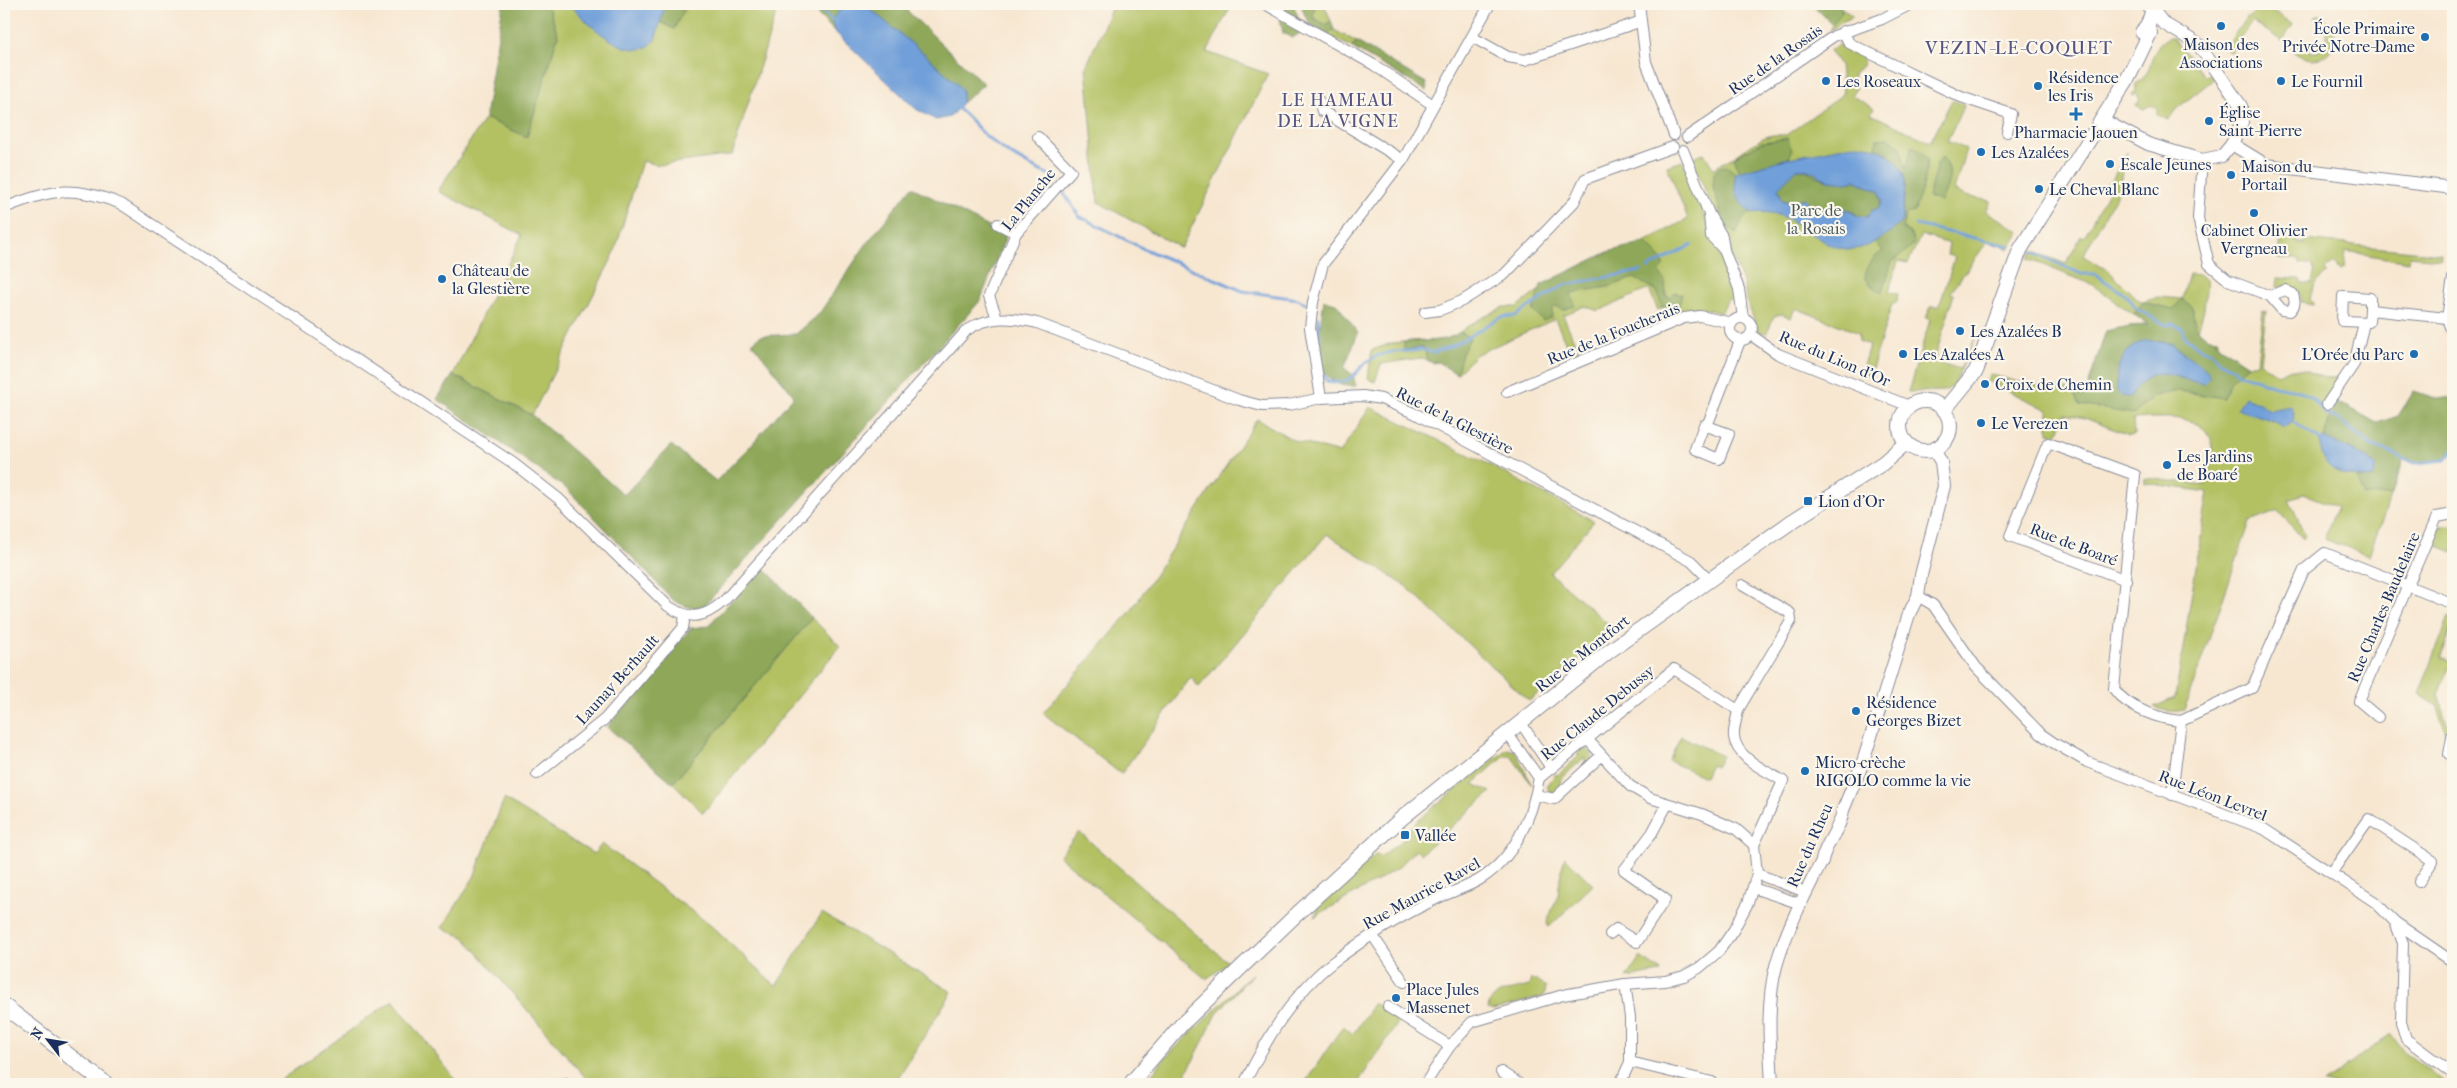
<svg xmlns="http://www.w3.org/2000/svg" width="2457" height="1088" viewBox="0 0 2457 1088" font-family="'IM FELL French Canon',serif">
	<style>
		.green { fill: #b3c163; stroke: #677860 }
		.forest { fill: #8ea759; stroke: #546b5c; fill-rule: evenodd }
		.water { fill: #709fd9; stroke: #46679c; fill-rule: evenodd }
		.lines { fill: none; stroke-linecap: round; stroke-linejoin: round }
		.stream { stroke: #709fd9; stroke-width: 3 }
		.minor-casing { stroke: #898b98; stroke-width: 12 }
		.tertiary-casing { stroke: #898b98; stroke-width: 14 }
		.secondary-casing { stroke: #898b98; stroke-width: 16 }
		.primary-casing { stroke: #898b98; stroke-width: 17 }
		.minor { stroke: #fff; stroke-width: 10 }
		.tertiary { stroke: #fff; stroke-width: 12 }
		.secondary { stroke: #fff; stroke-width: 14 }
		.primary { stroke: #fff; stroke-width: 15 }
		.poi-dot { fill: #1f6fb2; stroke: #fbf7ec; stroke-width: 2 }
		.labels { text-anchor: middle; stroke-width: 4.5; stroke-linejoin: round; paint-order: stroke }
		.poi-label { font-size: 16px; fill: #1b2f5e; stroke: #fbf7ec; text-anchor: start }
		.street-label { font-size: 16px; fill: #1b2f5e; stroke: #fbf7ec }
		.park-label { font-size: 16px; fill: #495b60; stroke: #fbf7ec }
		.neighbourhood-label { font-size: 18px; letter-spacing: 1px; fill: #565381; stroke: #fbf7ec }
		.quarter-label { font-size: 19px; letter-spacing: 1px; fill: #565381; stroke: #fbf7ec }
	</style>
	<rect width="100%" height="100%" fill="#fbf7ec"/>
	<filter id="ink" filterUnits="userSpaceOnUse"><feTurbulence type="fractalNoise" baseFrequency=".02" numOctaves="2"/><feDisplacementMap in="SourceGraphic" scale="10" xChannelSelector="R" yChannelSelector="G"/><feConvolveMatrix kernelMatrix="1 2 1 2 8 2 1 2 1" color-interpolation-filters="sRGB"/></filter>
	<filter id="wash" filterUnits="userSpaceOnUse"><feTurbulence type="fractalNoise" baseFrequency=".0096" numOctaves="4" result="noise"/><feDisplacementMap in="SourceGraphic" scale="20" xChannelSelector="R" yChannelSelector="G"/><feGaussianBlur stdDeviation="1.12" result="paint"/><feColorMatrix in="noise" values="0 0 0 0 0 0 0 0 0 0 0 0 0 0 0 0 0 1.4 0 .05"/><feComposite in="paint" operator="in"/></filter>
	<g filter="url(#wash)">
		<rect width="100%" height="100%" fill="#f7e7d1"/>
		<g class="green">
			<path d="M547 4H570L655 40 659 21 674 28 687 4H747L776 14 732 155 659 165 642 161 614 254 532 415 453 375 522 235 438 191 485 118 527 136 558 35Z"/>
			<path d="M1113 4H1232L1207 52 1268 74 1181 248 1098 202 1086 67Z"/>
			<path d="M1315 4H1324L1331 21 1326 25 1313 17Z"/>
			<path d="M2260 4H2264L2293 25 2282 41 2252 21 2230 52 2225 49 2247 16 2249 18Z"/>
			<path d="M1841 7 1853 17 1841 22 1830 31 1832 24 1842 13Z"/>
			<path d="M2319 14C2353 36 2324 78 2290 49L2296 44C2309 55 2319 56 2328 40L2324 26 2314 19Z"/>
			<path d="M1334 30 1357 42 1351 47 1327 35Z"/>
			<path d="M2169 37 2174 38 2205 77 2211 73 2215 78 2180 106 2168 120 2157 115V109L2151 105 2144 109 2135 105 2140 101 2137 94 2133 96 2132 94 2136 91 2137 83C2154 74 2149 45 2169 37Z"/>
			<path d="M1839 44 1864 56 1862 66 1853 74V84L1857 86 1852 96 1874 108 1871 114 1930 142 1952 100 1964 105 1947 141 1966 149 1954 190 1965 196 1991 201 1986 211 2020 232 2009 249 1998 243 1997 246 1987 242 1950 293 1954 294 1934 361 1960 369 1975 339 1953 386 1945 391 1908 392 1930 320 1926 318 1931 306 1939 307 1955 257 1947 255 1949 244 1921 235 1908 263 1898 261 1889 291 1898 294 1897 302 1892 304 1871 372 1873 377 1861 372 1869 346 1859 341V333L1795 308 1791 318 1782 314 1774 316 1767 333 1759 332 1747 302 1743 282 1692 158 1704 153 1713 168H1715L1763 138 1772 135H1786L1843 94 1840 65 1830 50Z"/>
			<path d="M2127 152 2120 188 2083 256 2109 271 2136 298 2143 302 2158 297 2182 299 2189 274 2201 275 2207 281 2204 309 2198 330 2207 338 2218 339V345L2248 365 2257 363 2263 310 2266 311 2260 362 2278 375C2282 373 2288 369 2293 369 2313 368 2317 383 2343 376L2323 404 2325 412 2401 469 2369 555 2324 539 2337 507 2304 494 2289 499 2305 535 2303 539 2278 511 2250 522 2184 710C2172 713 2164 711 2154 707L2175 698 2208 492 2145 483V478L2206 485C2208 473 2212 459 2212 447 2210 411 2157 418 2133 419L2134 434 2128 435 2085 418 2065 414 2057 435 2048 433V410L1987 381 1990 374C2020 384 2055 390 2087 390L2106 331 2130 326 2149 325 2091 284 2028 259 2032 251 2066 264 2081 236 2084 237 2110 188 2107 183 2112 180Z"/>
			<path d="M1683 161 1735 293 1736 302 1728 299 1721 313 1702 308 1670 312 1667 306 1658 310 1649 289 1598 311 1585 306 1563 315 1580 354 1572 357 1555 319 1477 354 1457 374 1438 362 1433 363 1421 358 1381 364 1375 382 1368 378 1372 350 1392 343 1422 340 1433 344 1455 336 1469 325 1489 314 1504 307H1517L1557 277 1591 270 1688 219 1667 166Z"/>
			<path d="M2281 236 2304 244 2305 240 2442 254 2441 259 2409 256 2408 262 2346 251 2344 268 2339 270 2334 263 2325 270 2327 273C2318 280 2311 288 2310 300L2313 301V304L2301 302V296L2293 287 2283 286 2277 288 2276 286 2277 278 2301 279V283H2312L2315 269H2312V265L2300 263V259H2279Z"/>
			<path d="M1370 407 1488 464 1594 521 1550 573 1614 629 1529 701 1407 587 1327 534 1199 687 1191 677 1121 774 1043 713 1131 611 1257 419 1295 441 1340 453Z"/>
			<path d="M2440 526H2453V552L2433 544Z"/>
			<path d="M2449 617 2453 618 2442 658 2453 663V670L2448 668 2438 695 2447 724 2452 727 2447 736 2436 705 2419 694Z"/>
			<path d="M812 618 840 646 703 813 673 783Z"/>
			<path d="M1681 736 1722 756 1716 766 1711 764 1705 777 1669 761Z"/>
			<path d="M1584 748 1592 753V758L1585 765V757L1560 780 1561 788 1554 794 1550 792 1547 786 1556 774 1558 775 1579 756 1577 753Z"/>
			<path d="M1507 749 1515 751 1532 785 1511 756H1504L1473 784 1491 792 1421 854 1416 849 1399 867 1377 881 1314 917 1320 906 1375 855H1379L1380 857 1408 836 1407 831 1419 819Z"/>
			<path d="M504 799 594 854 602 844 709 924 776 986 822 913 952 992 894 1084H591L464 937 442 928 474 877Z"/>
			<path d="M1079 832 1229 963 1206 979 1059 856Z"/>
			<path d="M1565 857 1593 885 1549 927 1547 922 1558 895 1561 871Z"/>
			<path d="M1640 957 1660 970 1661 972 1626 978Z"/>
			<path d="M1253 973 1218 1012 1181 1084H1144L1163 1060Z"/>
			<path d="M1531 979 1538 981 1546 987 1545 993 1542 997 1493 1010 1488 1009C1488 992 1515 990 1529 986Z"/>
			<path d="M393 1000 459 1084H275Z"/>
			<path d="M1374 1003 1400 1020 1357 1084H1304L1343 1026 1353 1034Z"/>
			<path d="M2391 1034 2403 1051 2447 1084H2323Z"/>
			<path d="M1732 1079H1760V1084H1731Z"/>
		</g>
		<g class="forest">
			<path d="M503 4H547L558 35 527 137 485 118Z"/>
			<path d="M666 4H687L674 29 659 21Z"/>
			<path d="M747 4H847L831 20 835 32C811 8 811 0 776 14Z"/>
			<path d="M861 4H900L984 84 962 103V89L927 56Z"/>
			<path d="M1277 4H1293L1304 31 1292 38 1283 33Z"/>
			<path d="M1301 4H1315L1313 18 1325 25 1331 21 1334 30 1327 35C1310 26 1307 23 1301 4Z"/>
			<path d="M1812 4H1837L1841 7 1842 13 1832 24Z"/>
			<path d="M1357 42 1426 83 1427 91 1351 47Z"/>
			<path d="M1788 138 1792 151 1789 158 1740 172 1734 157 1763 142Z"/>
			<path d="M1889 138 1900 146 1906 169 1912 145 1922 152 1927 160 1925 180 1914 212 1906 214 1902 228 1910 233 1914 243 1910 249 1892 262 1883 291H1876L1865 278C1865 268 1874 256 1883 251L1875 242 1902 221 1905 184 1890 155 1876 148 1877 139Z"/>
			<path d="M1942 157C1956 171 1947 186 1941 202L1928 197 1937 164Z"/>
			<path d="M1727 166 1735 173C1735 189 1739 204 1752 213L1743 218 1736 234 1724 225 1713 187 1714 173 1720 167Z"/>
			<path d="M1797 169C1806 168 1811 174 1819 177 1831 182 1844 183 1855 180 1862 184 1872 188 1879 191 1883 205 1879 208 1868 217L1858 216 1852 211 1825 213C1818 208 1807 202 1798 201 1792 201 1789 202 1782 200L1778 188Z"/>
			<path d="M912 187 1006 236 980 301 705 605 693 609 674 601 567 489 437 399 453 375 532 415 624 495 671 445 716 481 751 445 794 396 752 343 760 336 796 334 819 314 867 243Z"/>
			<path d="M1645 242 1662 259 1663 266 1659 273 1665 281 1666 296 1671 297 1675 292 1682 294 1678 310 1670 312 1667 306 1662 308 1657 291 1634 278 1608 287 1571 293 1575 306 1562 310 1557 306 1552 309V317L1543 321 1533 311 1541 285 1608 252Z"/>
			<path d="M2182 299 2193 307C2192 323 2199 338 2216 339L2218 345 2248 365 2231 380 2224 398 2178 391 2154 396 2134 414 2079 405 2072 390 2087 389 2106 331 2130 326 2149 325 2134 314 2143 302 2173 309ZM2157 340 2172 344 2183 351V379C2165 372 2153 371 2138 384Z"/>
			<path d="M1324 300 1336 303 1358 333 1344 368 1353 375 1356 386C1307 390 1320 330 1324 300Z"/>
			<path d="M1460 332 1470 338 1461 356 1457 374 1438 362 1427 361 1424 347 1404 350V342C1421 340 1447 343 1460 332Z"/>
			<path d="M2414 391 2438 399 2453 397V450L2445 460 2415 463 2404 458 2391 495 2364 496 2356 479 2373 477 2368 458 2324 438 2334 402 2348 407 2377 423 2398 416Z"/>
			<path d="M763 567 812 618 673 783 607 727 691 628 708 626Z"/>
		</g>
		<g class="water">
			<path d="M570 4H666C663 11 657 36 654 41 632 68 584 21 570 4Z"/>
			<path d="M846 4 865 5 927 56 962 89V103L950 117 936 120 916 109 835 32 831 20Z"/>
			<path d="M1858 144C1880 146 1905 161 1905 185 1905 197 1901 209 1902 221 1897 228 1888 233 1881 238 1827 276 1805 204 1752 213 1736 202 1735 192 1735 173L1789 158ZM1797 169C1817 167 1825 189 1855 180 1862 184 1871 188 1879 191L1882 202 1878 209 1872 210 1868 217 1858 216 1844 208C1829 217 1815 211 1804 198L1791 203 1782 200 1778 188Z"/>
			<path d="M2146 340 2172 344 2208 371 2209 378 2203 384C2169 376 2153 361 2130 397L2122 396 2117 391C2114 367 2123 348 2146 340Z"/>
			<path d="M2245 397 2261 404 2269 410 2291 406 2294 413 2293 422 2284 428 2271 420 2237 409Z"/>
			<path d="M2324 438 2368 458 2377 466 2373 477C2355 479 2330 475 2322 456 2320 452 2320 445 2320 440Z"/>
		</g>
		<g class="lines">
			<g class="stream">
				<path d="M814 4 834 22"/>
				<path d="M956 107C969 116 976 127 987 137 1008 155 1034 169 1059 179"/>
				<path d="M1063 192 1079 216 1142 248 1243 291 1298 299 1307 304"/>
				<path d="M1916 225 2010 246"/>
				<path d="M2034 253 2081 274H2095L2128 297 2136 308 2166 325 2173 324 2183 329 2185 337 2202 349 2212 353 2220 361 2241 374 2275 386 2297 390 2311 397 2326 414 2339 420 2371 445 2415 463 2445 460 2453 450"/>
				<path d="M1648 268 1692 245"/>
				<path d="M1318 317 1321 369 1327 381C1356 387 1353 369 1373 358 1384 352 1395 352 1407 351 1420 351 1420 347 1433 353L1454 345 1501 317 1515 316 1564 285 1641 271"/>
				<path d="M2293 422 2320 440"/>
			</g>
		</g>
	</g>
	<g filter="url(#ink)">
		<g class="lines">
			<g class="minor-casing">
				<g id="minor">
					<path d="M1265 4 1374 65 1433 105"/>
					<path d="M1639 4 1646 62 1674 135"/>
					<path d="M1843 31 1849 43 1857 47 1961 97 2011 114 2007 132"/>
					<path d="M1472 37 1508 57 1525 60 1639 22"/>
					<path d="M1319 101 1322 111 1403 160"/>
					<path d="M1687 137 1834 36 1882 19 1911 4"/>
					<path d="M1683 150 1709 214 1722 236 1724 250 1739 289 1743 318"/>
					<path d="M2202 160 2198 218 2209 264 2228 280 2270 296 2282 310 2290 311C2296 305 2295 301 2293 294L2285 290 2270 296"/>
					<path d="M4 208C52 189 72 185 121 204L513 463 559 499 668 606C691 621 704 618 724 601L967 330C990 315 1011 317 1037 323L1239 400 1262 406 1289 405 1321 398 1363 396 1381 399 1416 414 1691 561 1709 579"/>
					<path d="M1709 215 1711 236 1724 250"/>
					<path d="M998 224 1016 233"/>
					<path d="M2370 310 2369 322 2342 321 2343 296 2370 298V310L2447 318"/>
					<path d="M1425 312 1440 310 1462 301 1505 274 1574 202 1585 179 1673 147"/>
					<circle cx="1741" cy="329" r="11"/>
					<path d="M997 318 989 296 1016 233 1071 171 1038 137"/>
					<path d="M2447 318 2453 278"/>
					<path d="M2447 318 2453 336"/>
					<path d="M1751 335 1778 354 1909 406"/>
					<path d="M1507 392 1684 318 1700 316 1732 323"/>
					<path d="M1321 398 1310 328 1313 302 1323 264 1403 160 1490 4"/>
					<path d="M2327 404 2354 364 2364 323"/>
					<path d="M1707 426 1729 434 1719 459 1695 449 1704 425 1707 426 1740 341"/>
					<path d="M2126 580 2010 536 2048 443 2135 475 2114 689C2127 708 2159 719 2181 721L2172 795"/>
					<path d="M1918 596 1933 605 1976 667 2041 734 2054 743 2087 762 2264 829 2375 902 2395 922 2403 943 2401 1022 2406 1039 2453 1074"/>
					<path d="M1738 710 1791 621 1790 613 1742 585"/>
					<path d="M2378 717 2359 701 2437 517 2453 514"/>
					<path d="M2181 721 2252 688 2304 570 2325 553 2453 604"/>
					<path d="M1521 723 1551 768"/>
					<path d="M2453 733 2449 754 2453 756"/>
					<path d="M1588 740 1630 786 1650 798 1702 814 1736 829 1754 845"/>
					<path d="M537 774 605 719 683 628 685 615"/>
					<path d="M1536 795 1554 799 1601 756"/>
					<path d="M2332 872 2369 819 2433 861 2419 882"/>
					<path d="M1757 874 1806 892"/>
					<path d="M1753 888 1801 904"/>
					<path d="M2395 922 2453 962"/>
					<path d="M1610 934 1616 929 1637 942 1665 899 1624 870 1652 833 1667 805"/>
					<path d="M1373 936 1404 982"/>
					<path d="M1388 1007 1450 1046"/>
					<path d="M1630 1062 1712 1082V1084"/>
					<path d="M1501 1072 1519 1084"/>
					<path d="M566 1083 568 1084"/>
					<path d="M1244 1084C1266 1040 1293 993 1333 962 1363 940 1397 918 1430 902 1446 893 1464 889 1479 880 1514 859 1532 818 1539 778L1507 733"/>
					<path d="M1425 1084 1450 1046 1472 1022 1563 995 1625 984 1665 981 1684 976 1699 968 1719 951 1733 931 1748 903 1757 874 1754 845 1783 781C1767 771 1737 759 1734 737 1733 729 1737 718 1738 710L1674 669 1539 778"/>
					<path d="M1620 1084 1630 1062V1017L1625 984"/>
				</g>
			</g>
			<g class="tertiary-casing">
				<g id="tertiary">
					<path d="M2101 119 2148 144 2202 160 2222 156 2232 144 2242 122 2241 106 2198 44 2163 23 2153 10 2145 4"/>
					<path d="M2232 144 2266 165 2453 188"/>
					<path d="M1772 1084C1770 1046 1766 1004 1776 966 1786 930 1805 894 1822 861 1825 842 1841 829 1843 810L1863 762 1909 614 1918 596 1921 575 1944 486 1941 462 1934 450"/>
				</g>
			</g>
			<g class="secondary-casing">
				<g id="secondary">
					<path d="M2142 32 2147 27 2155 4"/>
					<circle cx="1925" cy="426" r="25"/>
					<path d="M1945 409 1976 371 2020 250 2128 78 2150 33 2147 27"/>
					<path d="M1130 1084 1182 1024 1297 914 1402 818 1608 652 1791 522 1883 463 1906 443"/>
				</g>
			</g>
			<g class="primary-casing">
				<path id="primary" d="M4 1006 106 1084"/>
			</g>
			<use href="#minor" class="minor"/>
			<use href="#tertiary" class="tertiary"/>
			<use href="#secondary" class="secondary"/>
			<use href="#primary" class="primary"/>
		</g>
	</g>
	<g class="poi-dot">
		<circle cx="2221" cy="26" r="5"/>
		<circle cx="2425" cy="37" r="5"/>
		<circle cx="1826" cy="81" r="5"/>
		<circle cx="2281" cy="81" r="5"/>
		<circle cx="2038" cy="86" r="5"/>
		<path d="M2073.5 106.5h5v5h5v5h-5v5h-5v-5h-5v-5h5z"/>
		<circle cx="2209" cy="121" r="5"/>
		<circle cx="1981" cy="152" r="5"/>
		<circle cx="2110" cy="164" r="5"/>
		<circle cx="2231" cy="175" r="5"/>
		<circle cx="2039" cy="189" r="5"/>
		<circle cx="2254" cy="213" r="5"/>
		<circle cx="442" cy="279" r="5"/>
		<circle cx="1960" cy="331" r="5"/>
		<circle cx="1903" cy="354" r="5"/>
		<circle cx="2414" cy="354" r="5"/>
		<circle cx="1985" cy="384" r="5"/>
		<circle cx="1981" cy="423" r="5"/>
		<circle cx="2167" cy="465" r="5"/>
		<rect x="1803" y="496" width="10" height="10" rx="2.5"/>
		<circle cx="1856" cy="711" r="5"/>
		<circle cx="1805" cy="771" r="5"/>
		<rect x="1400" y="830" width="10" height="10" rx="2.5"/>
		<circle cx="1396" cy="998" r="5"/>
	</g>
	<g class="labels">
		<g class="poi-label">
			<text x="2415" y="34" text-anchor="end">École Primaire<tspan x="2415" dy="18">Privée Notre-Dame</tspan></text>
			<text x="2221" y="50" text-anchor="middle">Maison des<tspan x="2221" dy="18">Associations</tspan></text>
			<text x="2048" y="83">Résidence<tspan x="2048" dy="18">les Iris</tspan></text>
			<text x="1836" y="87">Les Roseaux</text>
			<text x="2291" y="87">Le Fournil</text>
			<text x="2219" y="118">Église<tspan x="2219" dy="18">Saint-Pierre</tspan></text>
			<text x="2076" y="138" text-anchor="middle">Pharmacie Jaouen</text>
			<text x="1991" y="158">Les Azalées</text>
			<text x="2120" y="170">Escale Jeunes</text>
			<text x="2241" y="172">Maison du<tspan x="2241" dy="18">Portail</tspan></text>
			<text x="2049" y="195">Le Cheval Blanc</text>
			<text x="2254" y="236" text-anchor="middle">Cabinet Olivier<tspan x="2254" dy="18">Vergneau</tspan></text>
			<text x="452" y="276">Château de<tspan x="452" dy="18">la Glestière</tspan></text>
			<text x="1970" y="337">Les Azalées B</text>
			<text x="1913" y="360">Les Azalées A</text>
			<text x="2404" y="360" text-anchor="end">L'Orée du Parc</text>
			<text x="1995" y="390">Croix de Chemin</text>
			<text x="1991" y="429">Le Verezen</text>
			<text x="2177" y="462">Les Jardins<tspan x="2177" dy="18">de Boaré</tspan></text>
			<text x="1818" y="507">Lion d'Or</text>
			<text x="1866" y="708">Résidence<tspan x="1866" dy="18">Georges Bizet</tspan></text>
			<text x="1815" y="768">Micro-crèche<tspan x="1815" dy="18">RIGOLO comme la vie</tspan></text>
			<text x="1415" y="841">Vallée</text>
			<text x="1406" y="995">Place Jules<tspan x="1406" dy="18">Massenet</tspan></text>
		</g>
		<g class="street-label">
			<text transform="translate(1775 59) rotate(-35)" y="6">Rue de la Rosais</text>
			<text transform="translate(1028 199) rotate(-51)" y="6">La Planche</text>
			<text transform="translate(1613 333) rotate(-22)" y="6">Rue de la Foucherais</text>
			<text transform="translate(1835 358) rotate(23)" y="6">Rue du Lion d'Or</text>
			<text transform="translate(1455 420) rotate(27)" y="6">Rue de la Glestière</text>
			<text transform="translate(2074 544) rotate(21)" y="6">Rue de Boaré</text>
			<text transform="translate(2383 607) rotate(-67)" y="6">Rue Charles Baudelaire</text>
			<text transform="translate(1582 653) rotate(-38)" y="6">Rue de Montfort</text>
			<text transform="translate(617 679) rotate(-48)" y="6">Launay Berhault</text>
			<text transform="translate(1597 712) rotate(-39)" y="6">Rue Claude Debussy</text>
			<text transform="translate(2213 795) rotate(21)" y="6">Rue Léon Levrel</text>
			<text transform="translate(1809 845) rotate(-66)" y="6">Rue du Rheu</text>
			<text transform="translate(1421 893) rotate(-29)" y="6">Rue Maurice Ravel</text>
		</g>
		<g class="park-label">
			<text x="1816" y="216">Parc de<tspan x="1816" dy="18">la Rosais</tspan></text>
		</g>
		<g class="neighbourhood-label">
			<text x="1338" y="106">LE HAMEAU<tspan x="1338" dy="21">DE LA VIGNE</tspan></text>
		</g>
		<g class="quarter-label">
			<text x="2019" y="54">VEZIN-LE-COQUET</text>
		</g>
	</g>
	<rect width="2457" height="1088" fill="none" stroke="#fbf7ec" stroke-width="20"/>
	<g transform="translate(48 1040) rotate(301)" stroke="#fbf7ec" stroke-width="4" paint-order="stroke">
	<path d="M0-4L9 19L0 12L-9 19Z" fill="#1b2f5e"/>
	<text y="-8" font-size="14" font-weight="bold" text-anchor="middle" fill="#1b2f5e">N</text>
	</g>
</svg>
